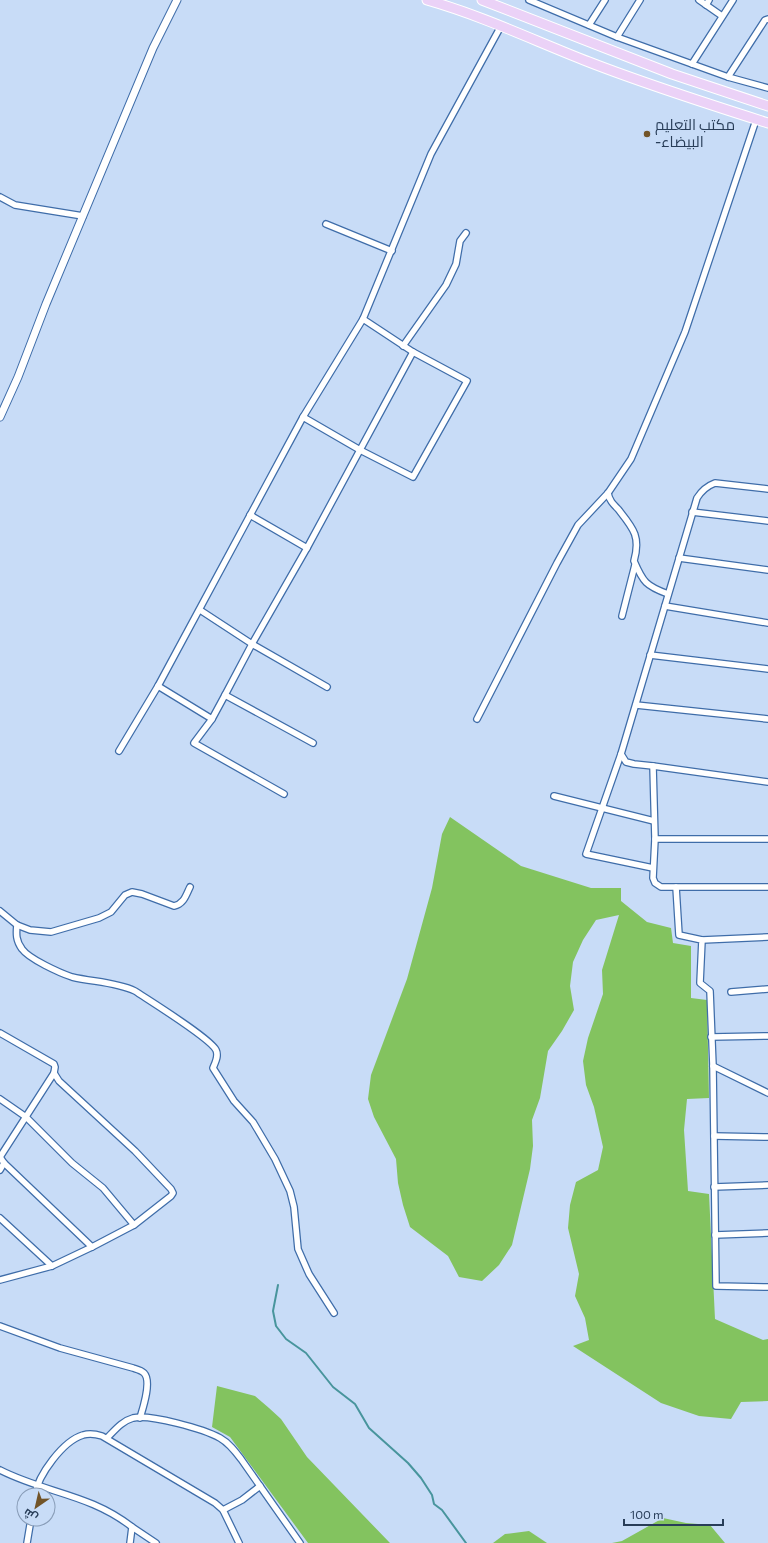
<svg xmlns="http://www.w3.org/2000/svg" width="768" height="1543" viewBox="0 0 768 1543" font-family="Commissioner,Cairo,sans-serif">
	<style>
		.green { fill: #83c35f }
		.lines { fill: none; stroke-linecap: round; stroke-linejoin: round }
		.stream { stroke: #48959d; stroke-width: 2 }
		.minor-casing { stroke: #3f6da9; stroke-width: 8 }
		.tertiary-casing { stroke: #3f6da9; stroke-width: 9 }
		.trunk-casing { stroke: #fff; stroke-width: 11 }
		.minor { stroke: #fff; stroke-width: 5.5 }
		.tertiary { stroke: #fff; stroke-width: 7 }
		.trunk { stroke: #ebd2f7; stroke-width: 9 }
		.poi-dot { fill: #725428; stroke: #c8dcf7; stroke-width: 1.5 }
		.labels { text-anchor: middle; stroke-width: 3.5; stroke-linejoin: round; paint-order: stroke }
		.poi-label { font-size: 15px; fill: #283d58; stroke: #c8dcf7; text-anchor: start }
	</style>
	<rect width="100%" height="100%" fill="#c8dcf7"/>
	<g class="green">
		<path d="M450 817 521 866 591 888H621V901L647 922 671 928 673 943 691 946V998L707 1000 709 1098 687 1099 684 1130 688 1191 709 1194 715 1319 763 1340 768 1339V1401L741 1402 731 1419 699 1416 661 1403 573 1346 589 1340 585 1318 575 1296 579 1274 568 1228 570 1205 576 1182 598 1170 603 1147 594 1107 586 1085 583 1061 588 1038 603 994 602 970 619 915 596 920 583 940 573 962 570 986 574 1010 562 1031 548 1051 540 1098 532 1120 533 1146 530 1169 512 1245 499 1265 482 1281 459 1277 448 1256 410 1227 403 1205 398 1183 396 1159 374 1117 368 1099 371 1075 407 979 432 888 442 834Z"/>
		<path d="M217 1386 255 1396 269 1408 281 1419 307 1457 390 1543H308L230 1437 212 1427Z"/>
		<path d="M663 1518 686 1523 710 1525 725 1543H612L622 1541Z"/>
		<path d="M529 1531 547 1543H493L505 1534Z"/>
	</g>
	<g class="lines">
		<path class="stream" d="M278 1285 273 1311 276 1326 286 1339 306 1353 333 1387 355 1404 369 1428 408 1463 421 1478 432 1495 434 1504 442 1510 466 1543"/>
		<g class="minor-casing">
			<g id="minor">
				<path d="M529 0 617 37 728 77 768 88"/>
				<path d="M699 0 722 16"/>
				<path d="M706 5 709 0"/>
				<path d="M589 25 605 0"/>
				<path d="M617 37 640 0"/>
				<path d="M692 64 733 0"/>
				<path d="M728 77 765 20 768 19"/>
				<path d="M0 197 15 205 83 216"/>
				<path d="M326 224 392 251"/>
				<path d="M403 346 446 285 456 264 460 241 466 233"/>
				<path d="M303 417 360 450 413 477 467 381 413 352 363 319"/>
				<path d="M768 489 715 483C707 486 702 490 697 498L621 754 626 762 634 764 653 766 768 782"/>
				<path d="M608 493C609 500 613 504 618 509 633 528 641 536 634 561 643 582 646 586 668 594"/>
				<path d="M692 512 768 521"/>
				<path d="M250 515 307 548"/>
				<path d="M679 558 768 570"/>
				<path d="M665 606 768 623"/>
				<path d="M200 610 252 644 327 687"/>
				<path d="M622 616 635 565"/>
				<path d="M650 655 768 669"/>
				<path d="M158 686 212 719"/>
				<path d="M225 695 313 743"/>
				<path d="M636 705 768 719"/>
				<path d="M477 719 557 563 578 525 608 493 631 459 685 332 756 120"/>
				<path d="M119 751 158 686 303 417 363 319 431 154 501 26"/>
				<path d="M621 754 586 854 653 868"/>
				<path d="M653 766 655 839 653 878 655 883 661 887H768"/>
				<path d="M284 794 194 743 212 719 225 695 252 644 307 548 413 352"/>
				<path d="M554 796 654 821"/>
				<path d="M655 839H768"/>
				<path d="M676 887 679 935 702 940 700 983 710 991 713 1066 716 1286 768 1287"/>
				<path d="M0 911 17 925 30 930 51 932 99 918 111 912 125 895 132 892 142 894 174 906C184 904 186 895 190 887"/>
				<path d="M17 925C16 934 16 941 22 949 29 959 60 973 72 977 93 982 116 982 135 991 150 1001 210 1038 216 1050 219 1056 215 1063 213 1068L234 1101 253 1122 275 1159 290 1191 294 1207 298 1249 309 1274 334 1313"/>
				<path d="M702 940 768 937"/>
				<path d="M731 992 768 989"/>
				<path d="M0 1033 54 1064 55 1067 54 1073 59 1081 135 1151 171 1189 173 1193 171 1196 134 1225 92 1247 52 1266 0 1280"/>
				<path d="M711 1037 768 1036"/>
				<path d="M713 1066 768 1093"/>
				<path d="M0 1099 26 1117 72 1163 103 1188 134 1225"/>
				<path d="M714 1136 768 1137"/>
				<path d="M0 1157 4 1163 92 1247"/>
				<path d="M0 1157 54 1073"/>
				<path d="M0 1170 4 1163"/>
				<path d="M714 1187 768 1185"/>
				<path d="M0 1218 52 1266"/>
				<path d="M715 1235 768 1233"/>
				<path d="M0 1326 60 1348 133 1368C136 1369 141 1370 144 1373 152 1381 143 1408 140 1418"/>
				<path d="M107 1438C115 1430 122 1421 133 1418 150 1414 204 1429 220 1438 229 1443 235 1451 241 1459L300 1543"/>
				<path d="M0 1470C45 1493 90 1494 132 1527L130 1543"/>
				<path d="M35 1495C38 1475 63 1441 83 1435 89 1433 96 1434 102 1436L215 1503 223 1510 239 1543"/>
				<path d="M223 1510 242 1500 260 1486"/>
				<path d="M132 1527 156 1543"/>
				<path d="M27 1543 31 1519"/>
			</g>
		</g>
		<g class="tertiary-casing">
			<path id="tertiary" d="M0 417 18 377 46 304 153 48 177 0"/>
		</g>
		<g class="trunk-casing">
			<g id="trunk">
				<path d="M427 0C483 16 535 41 589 62 648 85 708 104 768 123"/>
				<path d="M482 0 672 74 768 106"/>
			</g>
		</g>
		<use href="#minor" class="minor"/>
		<use href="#tertiary" class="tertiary"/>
		<use href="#trunk" class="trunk"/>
	</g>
	<circle class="poi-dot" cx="647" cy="134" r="4"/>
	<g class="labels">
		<g class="poi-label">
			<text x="655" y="130">مكتب التعليم<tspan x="655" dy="17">-البيضاء</tspan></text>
		</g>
	</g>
	<g transform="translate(36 1507) rotate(214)"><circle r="19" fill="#c8dcf7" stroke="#889cb7"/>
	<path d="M0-3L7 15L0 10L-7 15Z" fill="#725428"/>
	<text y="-6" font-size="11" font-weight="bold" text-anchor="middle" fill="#283d58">ش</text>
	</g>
	<path d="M624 1519v6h99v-6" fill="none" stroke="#283d58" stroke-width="2"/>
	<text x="630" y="1519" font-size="12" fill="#283d58" stroke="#c8dcf7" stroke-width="3" paint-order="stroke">100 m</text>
</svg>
